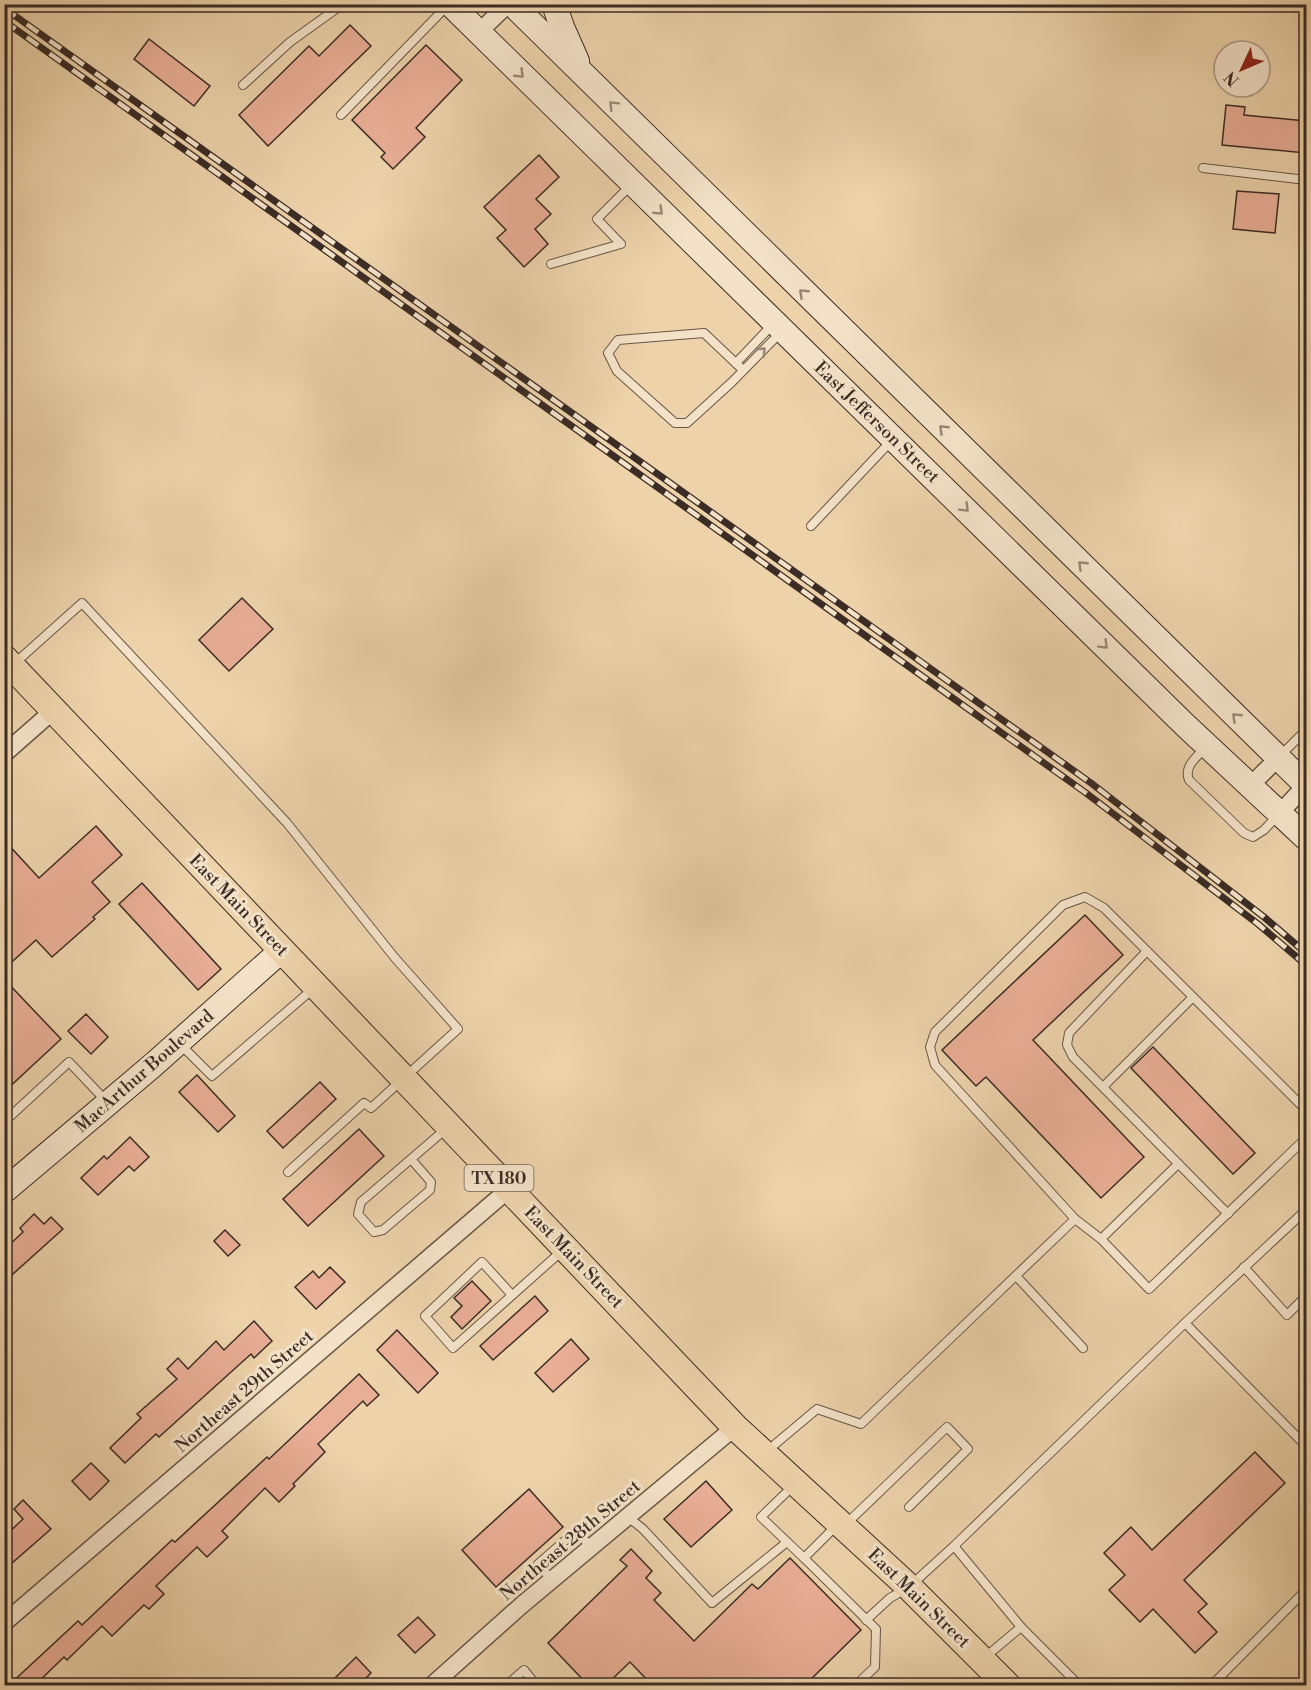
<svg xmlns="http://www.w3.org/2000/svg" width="1311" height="1690" viewBox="0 0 1311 1690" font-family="'Libre Bodoni',serif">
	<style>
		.building { fill: #e9ae96; stroke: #3b2c25; stroke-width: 1.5 }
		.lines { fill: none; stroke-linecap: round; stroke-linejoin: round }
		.service-casing { stroke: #685646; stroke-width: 10 }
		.minor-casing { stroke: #685646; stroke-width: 19 }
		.secondary-casing { stroke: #3b2c25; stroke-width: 26 }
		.primary-casing { stroke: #3b2c25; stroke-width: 28 }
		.service { stroke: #f3e2c8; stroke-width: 8 }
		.minor { stroke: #f3e2c8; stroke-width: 16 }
		.secondary { stroke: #f3e2c8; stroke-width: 24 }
		.primary { stroke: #edd2aa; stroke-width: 26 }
		.rail-casing { stroke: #3b2c25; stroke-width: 7 }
		.rail { stroke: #f3e2c8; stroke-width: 4.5; stroke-dasharray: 14; stroke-linecap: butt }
		.oneway { stroke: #978776 }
		.labels { text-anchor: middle; stroke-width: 6; stroke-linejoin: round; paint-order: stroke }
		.shield { fill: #f3e2c8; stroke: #726356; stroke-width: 1.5 }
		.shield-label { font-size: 16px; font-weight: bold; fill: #3b2c25 }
		.street-label { font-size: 18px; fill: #3b2c25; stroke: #f3e2c8 }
	</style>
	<rect width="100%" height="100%" fill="#edd2aa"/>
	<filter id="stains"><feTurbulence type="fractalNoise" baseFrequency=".00333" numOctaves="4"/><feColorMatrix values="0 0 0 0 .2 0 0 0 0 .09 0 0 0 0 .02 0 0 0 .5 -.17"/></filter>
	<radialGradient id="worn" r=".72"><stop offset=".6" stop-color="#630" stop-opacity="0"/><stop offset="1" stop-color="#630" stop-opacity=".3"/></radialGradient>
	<g class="building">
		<path d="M350 25 371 46 268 146 239 115 309 46 319 56Z"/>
		<path d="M149 39 210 86 194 106 134 59Z"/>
		<path d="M426 45 462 80 416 128 425 137 393 169 381 157 385 153 352 120Z"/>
		<path d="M1226 105 1245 107 1244 115 1306 121V153L1222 145Z"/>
		<path d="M539 155 559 177 536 199 551 214 535 229 548 244 524 267 497 238 506 230 484 207Z"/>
		<path d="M1237 191 1279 194 1275 233 1233 229Z"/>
		<path d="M242 598 273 629 229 671 199 640Z"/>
		<path d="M96 826 122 855 92 882 110 902 93 917 95 919 52 957 36 940 4 969V840L39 878Z"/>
		<path d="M142 883 221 969 198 990 119 904Z"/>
		<path d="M1085 915 1123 955 1033 1040 1144 1157 1101 1198 986 1077 976 1086 942 1050Z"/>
		<path d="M4 979 61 1039 4 1092Z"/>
		<path d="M86 1014 108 1037 91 1054 68 1031Z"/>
		<path d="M1153 1047 1255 1153 1233 1174 1131 1068Z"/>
		<path d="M197 1075 235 1116 218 1132 179 1092Z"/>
		<path d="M320 1082 336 1099 283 1148 267 1131Z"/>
		<path d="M359 1129 384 1156 308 1226 283 1199Z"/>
		<path d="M130 1137 149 1157 134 1171 129 1166 98 1195 81 1178 104 1156 107 1159Z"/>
		<path d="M34 1214 44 1224 51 1217 63 1229 4 1282V1250L23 1232 20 1228Z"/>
		<path d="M225 1230 240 1245 228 1256 214 1241Z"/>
		<path d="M330 1267 345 1282 316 1309 295 1287 313 1271 319 1278Z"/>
		<path d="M472 1281 491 1301 462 1329 451 1317 462 1306 454 1298Z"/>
		<path d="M535 1296 548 1311 493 1360 480 1346Z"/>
		<path d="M254 1321 272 1341 254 1358 251 1354 159 1437 156 1434 125 1463 110 1448 141 1418 137 1414 177 1379 167 1369 178 1358 188 1369 216 1341 224 1350Z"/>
		<path d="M397 1330 438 1373 418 1393 377 1350Z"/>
		<path d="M571 1339 589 1359 553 1392 535 1373Z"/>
		<path d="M359 1374 379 1395 367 1406 363 1401 318 1444 325 1452 293 1484 295 1486 279 1502 265 1488 222 1531 228 1537 207 1557 197 1547 156 1586 164 1594 149 1609 144 1605 112 1636 102 1626 67 1660 64 1657 34 1686H8L78 1621 82 1625 172 1540 175 1542 267 1457 269 1459Z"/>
		<path d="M1255 1452 1285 1483 1184 1580 1207 1604 1198 1612 1217 1632 1195 1653 1153 1609 1140 1622 1109 1590 1125 1575 1104 1553 1131 1527 1152 1550Z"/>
		<path d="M91 1463 109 1481 90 1500 72 1481Z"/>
		<path d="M706 1481 732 1510 691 1547 664 1519Z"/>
		<path d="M529 1489 563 1527 496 1587 462 1550Z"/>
		<path d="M23 1500 51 1529 4 1570V1537L23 1519 14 1509Z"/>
		<path d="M631 1549 652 1571 646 1578 661 1593 654 1600 694 1641 752 1584 758 1589 790 1558 861 1630 804 1686H653L630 1662 605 1686H589L548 1643 627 1566 620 1560Z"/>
		<path d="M418 1617 435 1635 415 1653 398 1635Z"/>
		<path d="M356 1657 371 1673 358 1686H327Z"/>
	</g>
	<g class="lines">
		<g class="service-casing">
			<g id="service">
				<path d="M243 85 290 42 343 4"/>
				<path d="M341 115 448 5"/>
				<path d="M1203 168 1306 180"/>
				<path d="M551 264 621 244 597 219 632 184"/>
				<path d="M736 363 773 324"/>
				<path d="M743 370 704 333 618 340 608 353 617 371 675 423H687L732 382 782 331"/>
				<path d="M811 526 892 440"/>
				<path d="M15 663 82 603 287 823 395 958 458 1029 371 1108 364 1103 288 1172"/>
				<path d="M1207 746C1198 756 1183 766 1189 780L1244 833 1253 837 1264 830 1279 814"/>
				<path d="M1279 757 1306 730"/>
				<path d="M1147 951 1069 1033 1067 1045 1073 1057 1228 1214"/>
				<path d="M181 1045 212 1076 314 988"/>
				<path d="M1103 1087 1193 997"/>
				<path d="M4 1122 69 1062 107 1102"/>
				<path d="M411 1159 431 1182 430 1190 383 1230 374 1232 358 1214 361 1202 447 1128"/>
				<path d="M1075 1219 935 1065 930 1047 935 1032 1063 905 1085 897 1104 908 1302 1106 1306 1112"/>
				<path d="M1101 1239 1178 1164"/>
				<path d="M1244 1267 1287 1315 1306 1296"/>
				<path d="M1016 1276 1083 1348"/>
				<path d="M512 1295 482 1262 425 1316 453 1348 563 1250"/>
				<path d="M1185 1323 1306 1446"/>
				<path d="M767 1451 817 1409 861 1424 1075 1219 1101 1239 1149 1289 1306 1138"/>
				<path d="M794 1485 761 1517 804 1558"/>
				<path d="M628 1517 643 1529 712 1603 787 1542"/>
				<path d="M837 1525 804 1558 876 1629 875 1667 855 1686"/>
				<path d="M844 1526 947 1427 968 1449 909 1507"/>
				<path d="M954 1546 1021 1627 983 1659"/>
				<path d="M552 1580 538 1564 576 1531 591 1547"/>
				<path d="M866 1620 890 1598 909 1587 954 1546 1185 1323 1306 1210"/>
				<path d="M1021 1627 1080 1686"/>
				<path d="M506 1686 524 1670 537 1686"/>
				<path d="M1211 1686 1306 1590"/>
			</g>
		</g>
		<g class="minor-casing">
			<g id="minor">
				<path d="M478 33 508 4"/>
				<path d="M4 754 54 710"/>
				<path d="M1250 786 1278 758"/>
				<path d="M1280 813 1306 785"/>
				<path d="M4 1623 509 1189"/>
				<path d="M431 1686 523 1604 735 1427"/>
			</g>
		</g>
		<g class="secondary-casing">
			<g id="secondary">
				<path d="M450 4 1185 725 1306 838"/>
				<path d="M512 4 1306 785"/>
				<path d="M554 4 562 27 577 61"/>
				<path d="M4 1191 152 1066 282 950"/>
			</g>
		</g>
		<g class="primary-casing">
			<path id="primary" d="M4 658 735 1427 909 1587 1008 1686"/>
		</g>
		<use href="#service" class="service"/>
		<use href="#minor" class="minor"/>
		<use href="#secondary" class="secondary"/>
		<use href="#primary" class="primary"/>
		<g class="rail-casing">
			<g id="rail">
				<path d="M4 8 1091 783 1264 917 1306 953"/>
				<path d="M4 21 1086 793 1258 924 1306 965"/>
			</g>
		</g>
		<use href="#rail" class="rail"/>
	</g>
	<defs><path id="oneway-chevron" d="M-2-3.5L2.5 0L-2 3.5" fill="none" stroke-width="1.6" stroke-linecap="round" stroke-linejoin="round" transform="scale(1.5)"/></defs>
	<g class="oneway">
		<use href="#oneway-chevron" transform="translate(520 74) rotate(44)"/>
		<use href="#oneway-chevron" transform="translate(613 105) rotate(-135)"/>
		<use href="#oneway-chevron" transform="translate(659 211) rotate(44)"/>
		<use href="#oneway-chevron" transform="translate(803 293) rotate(-136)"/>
		<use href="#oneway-chevron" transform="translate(762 351) rotate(-45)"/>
		<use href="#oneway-chevron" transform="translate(943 429) rotate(-136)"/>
		<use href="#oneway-chevron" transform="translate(965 508) rotate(45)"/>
		<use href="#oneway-chevron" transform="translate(1082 565) rotate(-136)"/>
		<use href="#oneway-chevron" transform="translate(1104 645) rotate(45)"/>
		<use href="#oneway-chevron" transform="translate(1236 717) rotate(-136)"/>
	</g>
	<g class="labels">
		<rect class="shield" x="464.5" y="1165" width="69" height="26" rx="4.5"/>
		<g class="shield-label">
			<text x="499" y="1184">TX 180</text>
		</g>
		<g class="street-label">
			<text transform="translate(877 422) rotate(44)" y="6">East Jefferson Street</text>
			<text transform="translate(239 905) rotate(46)" y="6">East Main Street</text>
			<text transform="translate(144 1071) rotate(-41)" y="6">MacArthur Boulevard</text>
			<text transform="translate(574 1257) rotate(46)" y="6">East Main Street</text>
			<text transform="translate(244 1391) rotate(-41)" y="6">Northeast 29th Street</text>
			<text transform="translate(570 1540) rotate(-40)" y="6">Northeast 28th Street</text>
			<text transform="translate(919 1598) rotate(44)" y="6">East Main Street</text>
		</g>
	</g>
	<rect width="1311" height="1690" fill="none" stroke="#edd2aa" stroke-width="24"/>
	<rect x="6" y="6" width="1299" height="1678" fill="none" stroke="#3b2c25" stroke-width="3"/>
	<rect x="12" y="12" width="1287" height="1666" fill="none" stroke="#3b2c25" stroke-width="1.5"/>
	<g transform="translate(1242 69) rotate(226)"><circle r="28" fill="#f3e2c8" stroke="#a99987" stroke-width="1.5"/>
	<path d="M0-4.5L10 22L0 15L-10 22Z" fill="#8f2418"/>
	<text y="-9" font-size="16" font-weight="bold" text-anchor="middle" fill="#3b2c25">N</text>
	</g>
	<rect width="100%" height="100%" filter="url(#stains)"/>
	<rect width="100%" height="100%" fill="url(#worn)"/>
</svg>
